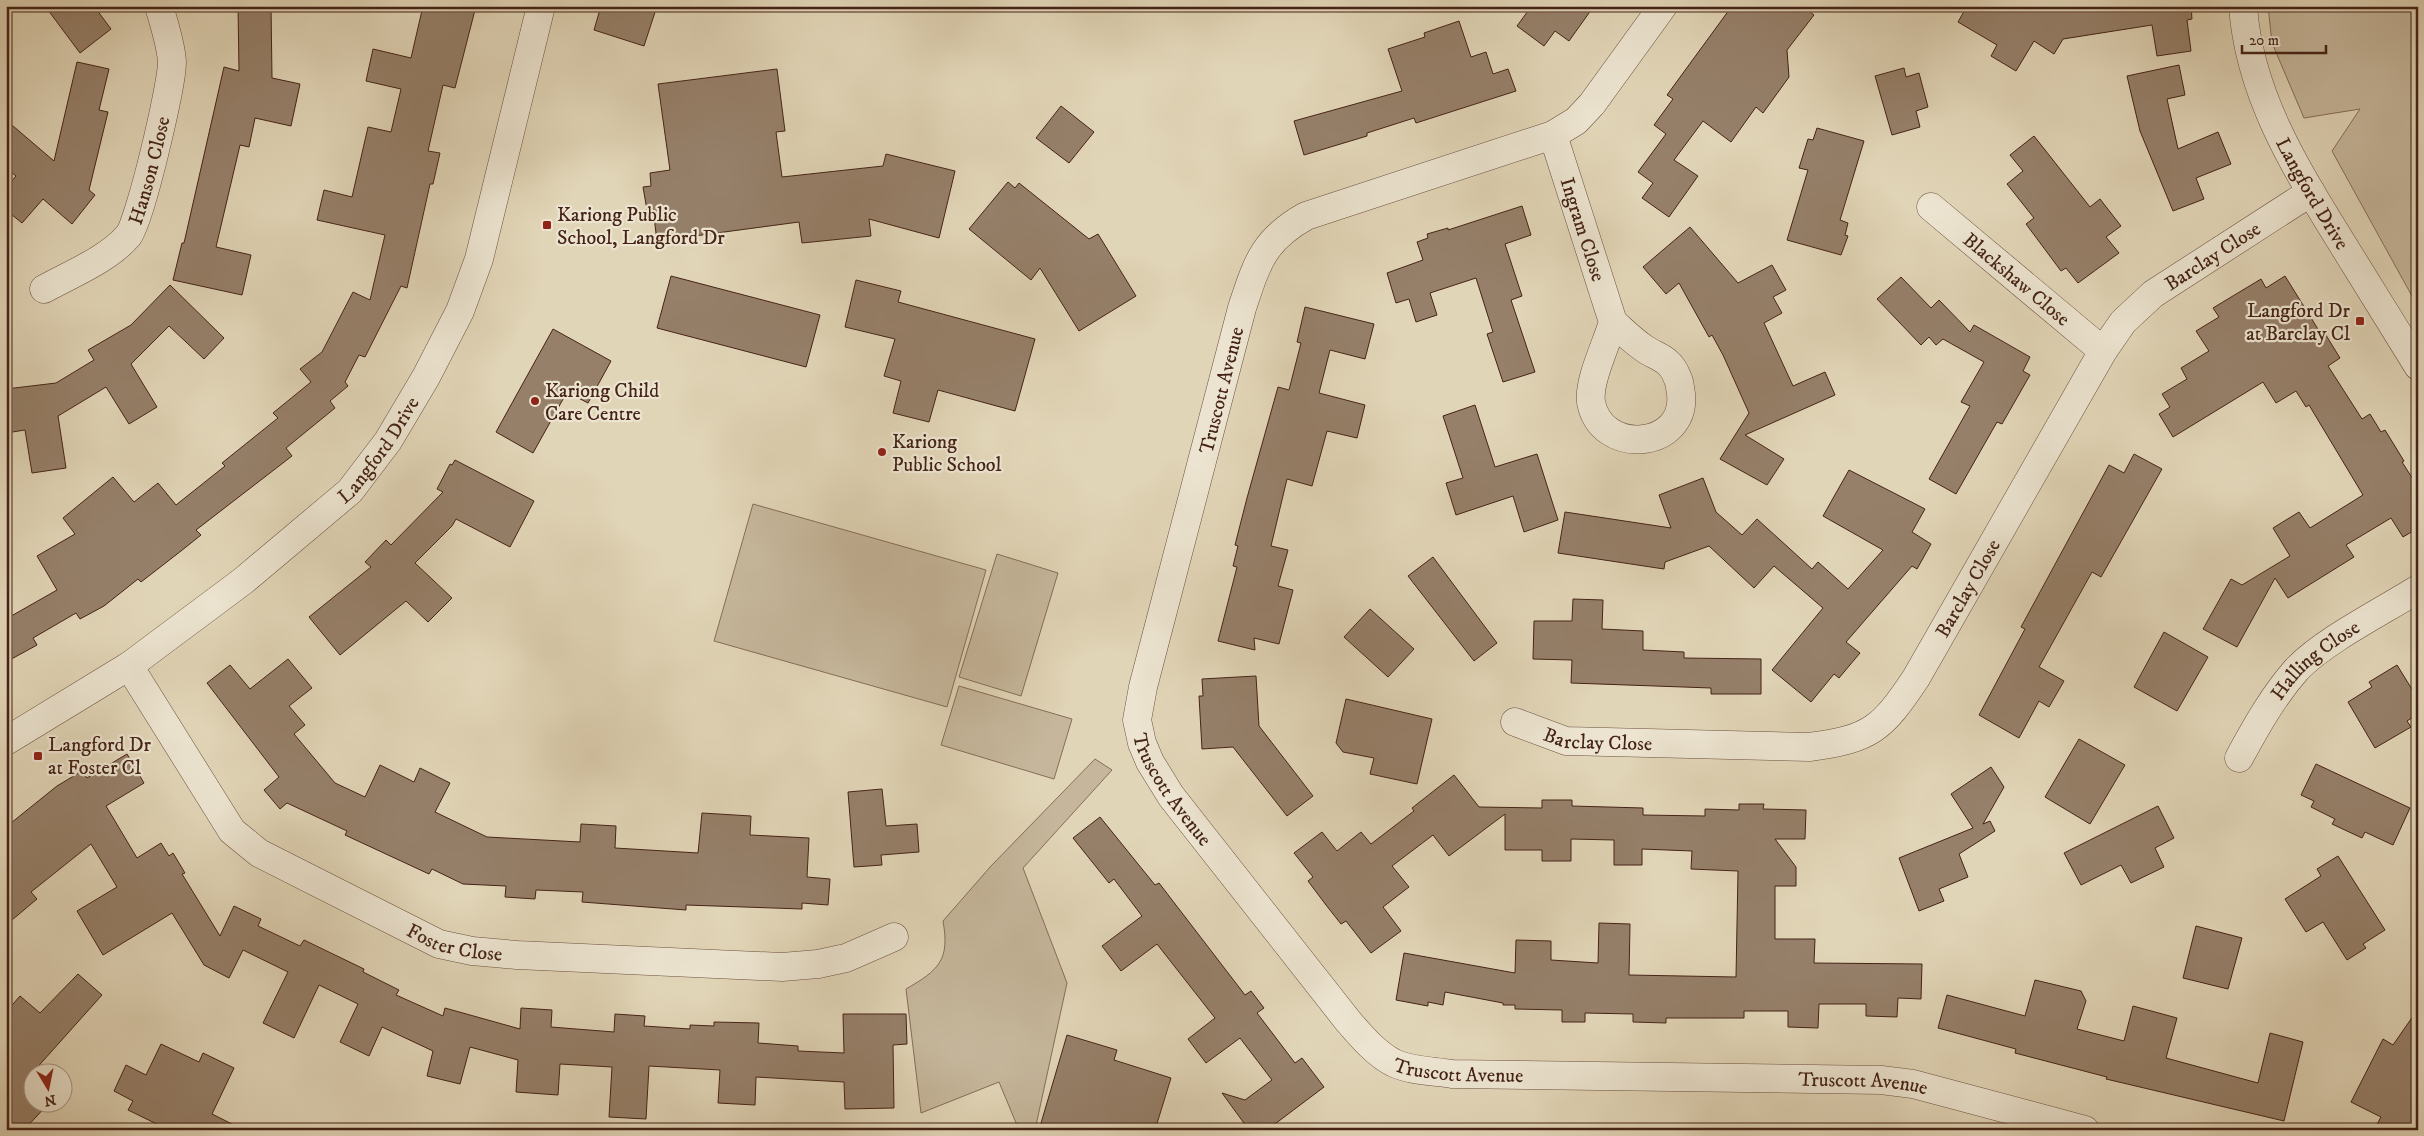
<svg xmlns="http://www.w3.org/2000/svg" width="2424" height="1136" viewBox="0 0 2424 1136" font-family="'IM FELL DW Pica',serif">
	<style>
		.green { fill: #c6b79c; stroke: #866d59 }
		.building { fill: #96806a; stroke: #452316 }
		.lines { fill: none; stroke-linecap: round; stroke-linejoin: round }
		.minor-casing { stroke: #6c503e; stroke-width: 29 }
		.tertiary-casing { stroke: #6c503e; stroke-width: 29 }
		.minor { stroke: #ece4d0; stroke-width: 28 }
		.tertiary { stroke: #ece4d0; stroke-width: 28 }
		.poi-dot { fill: #8f2418; stroke: #ece4d0; stroke-width: 2 }
		.labels { text-anchor: middle; stroke-width: 4.5; stroke-linejoin: round; paint-order: stroke }
		.street-label { font-size: 20px; fill: #452316; stroke: #ece4d0 }
		.poi-label { font-size: 20px; fill: #452316; stroke: #ece4d0; text-anchor: start }
	</style>
	<rect width="100%" height="100%" fill="#e1d5b7"/>
	<filter id="stains"><feTurbulence type="fractalNoise" baseFrequency=".004" numOctaves="4"/><feColorMatrix values="0 0 0 0 .2 0 0 0 0 .09 0 0 0 0 .02 0 0 0 .5 -.17"/></filter>
	<radialGradient id="worn" r=".72"><stop offset=".6" stop-color="#630" stop-opacity="0"/><stop offset="1" stop-color="#630" stop-opacity=".3"/></radialGradient>
	<g class="green">
		<path d="M2268 6H2418V307L2332 151 2360 109 2304 118 2272 43Z"/>
		<path d="M753 504 986 570 947 707 714 641Z"/>
		<path d="M997 554 1058 573 1021 696 959 677Z"/>
		<path d="M959 686 1072 719 1054 779 941 745Z"/>
		<path d="M1095 759 1112 770 1023 868 1067 983 1035 1130H1019L999 1082 921 1113 906 989C939 970 950 960 943 921L991 866Z"/>
	</g>
	<g class="building">
		<path d="M45 6H94L111 29 80 53Z"/>
		<path d="M238 6H271L272 78 300 84 291 126 255 118 249 147 240 145 216 247 251 255 242 295 173 280 182 243H184L224 67 239 71Z"/>
		<path d="M423 6H476L455 88 443 85 428 151 440 153 433 184H430L407 288 401 286 365 357 359 355 345 382 348 386 330 401 335 408 286 448 292 456 196 530 201 535 181 551 141 582 138 579 104 606 80 619 76 613 33 638 37 645 6 662V619L57 590 37 556 75 534 63 518 113 477 134 502 158 483 176 505 225 466 222 463 278 418 273 413 311 382 300 369 322 352 353 292 370 300 385 235 317 220 324 190 352 197 368 127 391 132 401 89 366 81 373 49 411 58Z"/>
		<path d="M601 6H657L644 46 594 30Z"/>
		<path d="M1522 6H1594L1569 41 1555 31 1544 46 1517 26 1528 11Z"/>
		<path d="M1732 6H1802L1814 15 1787 50 1789 77 1763 113 1756 107 1731 142 1703 121 1674 160 1698 176 1669 217 1642 198 1653 183 1638 172 1666 134 1654 125 1673 99 1667 95Z"/>
		<path d="M1967 6H2191L2192 19 2187 20 2191 51 2157 56 2152 25 2063 39 2054 54 2034 41 2016 71 1991 56 1997 45 1958 22Z"/>
		<path d="M1459 21 1471 57 1486 52 1493 74 1508 69 1516 91 1416 123 1414 118 1367 133V136L1304 155 1294 121 1402 91 1388 49 1425 37 1424 33Z"/>
		<path d="M77 62 109 69 99 110 108 112 89 190 95 195 72 224 43 199 22 223 6 210V188L16 176 6 168V120L54 161Z"/>
		<path d="M2179 65 2185 95 2167 99 2178 149 2218 132 2231 164 2196 178 2204 199 2173 211 2140 131 2127 76Z"/>
		<path d="M1904 68 1906 77 1919 73 1928 107 1916 111 1920 127 1892 135 1875 76Z"/>
		<path d="M777 69 785 131 776 132 782 177 883 166 886 154 955 171 939 238 869 219 871 236 802 243 799 222 657 241 653 209 647 210 643 187 651 186 650 173 670 170 658 84Z"/>
		<path d="M1061 106 1094 132 1069 163 1036 138Z"/>
		<path d="M1817 128 1864 141 1840 220 1848 223 1845 235 1848 236 1841 255 1787 240 1808 170 1799 168 1808 139 1813 140Z"/>
		<path d="M2034 136 2090 207 2100 199 2121 226 2106 237 2119 253 2078 283 2066 268 2061 271 2026 224 2034 218 2007 184 2023 171 2010 155Z"/>
		<path d="M1008 182 1015 188 1019 183 1089 239 1098 234 1136 296 1079 331 1040 268 1031 280 969 229Z"/>
		<path d="M1522 206 1531 235 1505 244 1522 296 1511 300 1535 372 1503 382 1487 334 1493 332 1476 278 1430 293 1437 315 1416 322 1409 299 1396 303 1387 273 1423 260 1417 242 1428 238 1427 234 1448 228V230Z"/>
		<path d="M1690 227 1738 283 1772 265 1786 290 1773 297 1782 313 1764 323 1793 386 1825 372 1835 395 1745 435 1784 459 1767 485 1720 459 1749 413 1723 355 1712 335 1709 337 1679 283 1666 294 1643 267Z"/>
		<path d="M671 276 820 315 806 367 657 328Z"/>
		<path d="M2285 276 2321 334 2324 332 2340 358 2328 366 2362 419 2370 414 2381 432 2385 430 2404 461 2402 462 2418 487V528L2403 537 2391 518 2346 545 2354 557 2288 598 2275 578 2237 647 2203 629 2231 579 2242 585 2290 556 2273 528 2299 512 2310 528 2363 495 2309 405 2306 407 2296 391 2276 403 2263 382 2173 437 2159 414 2170 407 2162 394 2187 379 2181 368 2209 351 2196 331 2219 317 2213 308 2261 279 2266 288Z"/>
		<path d="M1901 277 1931 308 1939 300 1970 332 1974 325 2030 357 2023 371 2030 375 2002 424 1997 422 1956 494 1929 479 1970 406 1961 402 1984 362 1943 339 1936 345 1929 337 1921 345 1877 299Z"/>
		<path d="M856 280 901 291 898 302 1035 339 1015 411 938 390 929 422 893 413 901 381 884 376 895 339 845 327Z"/>
		<path d="M170 285 224 338 204 359 169 326 131 364 157 407 129 424 106 387 58 416 66 468 32 473 25 430 6 433V389L56 383 94 360 88 350 131 325Z"/>
		<path d="M1305 307 1374 324 1365 359 1330 350 1319 393 1365 405 1357 438 1327 431 1312 486 1287 479 1271 546 1288 550 1278 586 1293 590 1279 644 1254 638 1255 650 1218 641 1237 567 1233 566 1238 546 1235 545 1247 498 1278 387 1289 390 1301 343 1297 342Z"/>
		<path d="M553 329 611 361 588 403 567 392 533 453 496 432Z"/>
		<path d="M1475 405 1495 467 1537 454 1558 520 1524 532 1513 496 1456 515 1446 483 1463 478 1443 416Z"/>
		<path d="M2134 454 2162 469 2101 577 2092 572 2039 667 2064 681 2049 707 2039 701 2019 738 1979 715 2025 629 2021 627 2109 465 2124 473Z"/>
		<path d="M455 460 534 501 510 547 456 519 452 526 415 563 452 598 428 622 406 601 340 655 309 617 371 567 365 562 386 540 391 545 443 492 437 489 450 464 452 465Z"/>
		<path d="M1849 470 1925 509 1912 532 1931 544 1917 569 1912 566 1846 642 1860 653 1839 678 1834 674 1811 702 1772 670 1823 608 1774 566 1754 588 1709 546 1665 562 1664 569 1558 553 1565 512 1671 528 1659 495 1703 478 1716 512 1742 535 1757 519 1812 569 1818 562 1848 589 1883 550 1823 516Z"/>
		<path d="M1433 557 1497 643 1474 661 1408 576Z"/>
		<path d="M1573 599 1603 600 1602 629 1643 631V650L1684 652V658L1761 659V694H1711V688L1571 683 1572 660 1533 659 1534 621H1572Z"/>
		<path d="M1370 609 1414 649 1388 677 1344 637Z"/>
		<path d="M2164 632 2208 657 2177 711 2134 687Z"/>
		<path d="M288 659 312 688 289 706 305 725 294 734 335 783 365 797 380 765 414 782 420 768 450 783 435 812 487 837 580 842 581 824 616 826 615 848 698 853 702 813 751 816 750 835 809 838 807 877 830 879 828 905 802 903V909L686 905V910L582 902 583 892 536 890 535 899 505 897 506 886 463 884 432 869 429 874 345 835 347 831 287 803 280 809 264 790 279 777 207 683 230 665 250 689Z"/>
		<path d="M2397 665 2418 699V714L2407 721 2411 727 2375 748 2348 702 2372 687 2369 682Z"/>
		<path d="M1256 676 1259 726 1313 796 1287 816 1233 747 1202 749 1199 696H1203L1202 679Z"/>
		<path d="M1346 699 1432 719 1417 784 1370 774 1374 758 1343 752 1336 743Z"/>
		<path d="M2079 739 2125 765 2090 824 2045 797Z"/>
		<path d="M127 754 144 783 106 806 137 858 161 843 169 856 173 853 185 873 182 874 220 936 234 906 261 919 258 926 300 946 304 940 364 969 363 972 399 990 396 995 443 1016 445 1008 520 1029 521 1008 552 1010 551 1027 614 1032 615 1014 645 1016 644 1026 690 1029V1025L714 1026V1022L759 1023 758 1043 798 1046V1051L844 1053 843 1014H906L907 1044 893 1045 894 1108 845 1109 844 1082 756 1077 755 1105 718 1103 720 1070 649 1066 646 1119 609 1117 612 1067 560 1064 558 1095 516 1092 518 1060 470 1047 460 1084 427 1076 433 1051 382 1027 369 1056 340 1042 358 1004 319 985 294 1038 263 1023 288 972 243 950 229 978 204 965 172 913 103 955 77 911 117 887 91 844 31 892 37 899 6 925V827L57 786 82 771 87 778Z"/>
		<path d="M2316 764 2410 808 2393 845 2365 832 2362 838 2332 824 2335 819 2311 807 2314 801 2301 795Z"/>
		<path d="M1991 767 2004 787 1983 824 1990 821 1995 831 1959 854 1968 877 1939 889 1944 901 1919 911 1899 858 1973 828 1951 794Z"/>
		<path d="M1454 775 1479 807 1542 808V800H1572V806L1643 808V815L1705 816V809L1739 810V804H1764L1763 809 1806 810 1805 839H1775L1796 867V886H1775V939H1815L1814 963 1922 964 1921 999 1898 998 1897 1017 1866 1016V1004H1819L1818 1028 1788 1027V1011H1744V1018H1666V1023L1633 1022V1014L1585 1013V1022H1562V1010L1515 1009V1005H1503V1003L1445 992 1443 1005 1428 1002V1006L1396 1000 1404 953 1515 973 1516 940 1551 941V960L1598 963 1599 923 1630 924 1629 975 1736 977 1738 871 1691 869 1692 851 1642 849V865H1614V840L1571 839V861H1542V850H1505V814L1449 856 1433 835 1392 866 1409 887 1383 907 1401 931 1371 953 1346 921 1341 924 1326 905 1308 881 1313 877 1294 853 1322 832 1337 851 1361 832 1371 844 1414 811 1412 808Z"/>
		<path d="M882 789 886 826 917 824 919 852 881 855 882 865 854 867 848 792Z"/>
		<path d="M2158 806 2174 838 2155 848 2164 867 2131 883 2121 865 2081 885 2064 853Z"/>
		<path d="M1100 817 1155 885 1159 883 1245 995 1251 991 1264 1008 1257 1013 1295 1063 1302 1058 1324 1087 1267 1130H1249L1222 1093 1245 1100 1272 1080 1240 1038 1206 1063 1188 1039 1215 1018 1157 944 1121 971 1102 946 1142 916 1114 879 1109 883 1073 838Z"/>
		<path d="M2338 856 2385 930 2363 944 2366 948 2347 960 2323 922 2306 932 2285 899 2321 876 2317 869Z"/>
		<path d="M2196 926 2242 938 2228 989 2183 978Z"/>
		<path d="M78 974 102 995 34 1071 37 1074H32V1104H48L24 1130H13L6 1124V1012L20 996 40 1013Z"/>
		<path d="M2035 980 2081 991 2086 1001 2077 1029 2124 1041 2133 1006 2177 1018 2166 1058 2258 1083 2270 1033 2303 1042 2284 1121 2106 1079 2107 1077 2015 1053 2016 1049 1938 1028 1947 995 2025 1016Z"/>
		<path d="M2418 1009V1111L2408 1130H2374L2381 1117 2351 1102 2383 1039 2393 1045Z"/>
		<path d="M1067 1035 1117 1050 1114 1060 1171 1078 1155 1130H1039Z"/>
		<path d="M161 1044 199 1062 203 1053 234 1068 212 1114 244 1130H169L128 1110 133 1101 114 1091 126 1065 146 1075Z"/>
	</g>
	<g class="lines">
		<g class="minor-casing">
			<g id="minor">
				<path id="s1" d="M1663 6 1592 104 1576 121 1553 135 1306 216C1263 240 1257 263 1242 308L1143 687 1137 720 1142 743 1150 762 1171 796 1348 1021C1361 1036 1376 1054 1394 1063 1411 1071 1434 1071 1452 1074L1881 1080 1913 1084 2085 1130"/>
				<path id="s2" d="M1553 135 1613 322C1623 331 1633 341 1645 349 1652 354 1662 357 1668 363 1672 366 1676 374 1678 379 1680 383 1680 389 1681 394 1687 449 1601 457 1591 402 1588 381 1607 343 1613 322"/>
				<path id="s3" d="M1931 207 2103 351"/>
				<path id="s4" d="M44 289C71 274 107 260 128 236 140 222 172 85 172 62 171 44 164 24 159 6"/>
				<path id="s5" d="M129 666 232 831 259 853 439 944 472 951 517 955 782 967 818 964 846 958 894 937"/>
				<path id="s6" d="M1515 722 1566 741 1809 747C1871 739 1882 729 1916 678L2103 351 2123 322 2153 294 2311 192"/>
				<path id="s7" d="M2239 758C2256 727 2273 696 2297 669 2325 640 2383 611 2418 589"/>
			</g>
		</g>
		<g class="tertiary-casing">
			<g id="tertiary">
				<path id="s8" d="M2243 6C2249 94 2295 167 2340 240 2366 282 2392 324 2418 366"/>
				<path id="s9" d="M6 741 129 666 243 581 350 491 388 441 426 377 460 311 479 259 541 6"/>
			</g>
		</g>
		<use href="#minor" class="minor"/>
		<use href="#tertiary" class="tertiary"/>
	</g>
	<g class="poi-dot">
		<rect x="542" y="220" width="10" height="10" rx="2.5"/>
		<rect x="2355" y="316" width="10" height="10" rx="2.5"/>
		<circle cx="535" cy="401" r="5"/>
		<circle cx="882" cy="452" r="5"/>
		<rect x="33" y="751" width="10" height="10" rx="2.5"/>
	</g>
	<g class="labels">
		<g class="street-label">
			<text dy="7" stroke="none"><textPath href="#s4" startOffset="169">Hanson Close</textPath></text>
			<text dy="7" stroke="none"><textPath href="#s8" startOffset="202">Langford Drive</textPath></text>
			<text dy="7" stroke="none"><textPath href="#s2" startOffset="99">Ingram Close</textPath></text>
			<text dy="7" stroke="none"><textPath href="#s6" startOffset="955">Barclay Close</textPath></text>
			<text dy="7" stroke="none"><textPath href="#s3" startOffset="112">Blackshaw Close</textPath></text>
			<text transform="translate(1221 390) rotate(-76)" y="7">Truscott Avenue</text>
			<text dy="7" stroke="none"><textPath href="#s9" startOffset="476">Langford Drive</textPath></text>
			<text dy="7" stroke="none"><textPath href="#s6" startOffset="535">Barclay Close</textPath></text>
			<text dy="7" stroke="none"><textPath href="#s7" startOffset="126">Halling Close</textPath></text>
			<text dy="7" stroke="none"><textPath href="#s6" startOffset="86">Barclay Close</textPath></text>
			<text dy="7" stroke="none"><textPath href="#s1" startOffset="1051">Truscott Avenue</textPath></text>
			<text dy="7" stroke="none"><textPath href="#s5" startOffset="446">Foster Close</textPath></text>
			<text dy="7" stroke="none"><textPath href="#s1" startOffset="1471">Truscott Avenue</textPath></text>
			<text dy="7" stroke="none"><textPath href="#s1" startOffset="1876">Truscott Avenue</textPath></text>
		</g>
		<g class="poi-label">
			<text x="557" y="221">Kariong Public<tspan x="557" dy="23">School, Langford Dr</tspan></text>
			<text x="2350" y="317" text-anchor="end">Langford Dr<tspan x="2350" dy="23">at Barclay Cl</tspan></text>
			<text x="545" y="397">Kariong Child<tspan x="545" dy="23">Care Centre</tspan></text>
			<text x="892" y="448">Kariong<tspan x="892" dy="23">Public School</tspan></text>
			<text x="48" y="751">Langford Dr<tspan x="48" dy="23">at Foster Cl</tspan></text>
		</g>
	</g>
	<rect width="2424" height="1136" fill="none" stroke="#e1d5b7" stroke-width="25"/>
	<rect x="8" y="8" width="2409" height="1121" fill="none" stroke="#452316" stroke-width="2.5"/>
	<rect x="12" y="12" width="2399" height="1111" fill="none" stroke="#452316"/>
	<g transform="translate(48 1088) rotate(170)"><circle r="24" fill="#ece4d0" stroke="#a99786"/>
	<path d="M0-4L9 19L0 12L-9 19Z" fill="#8f2418"/>
	<text y="-8" font-size="14" font-weight="bold" text-anchor="middle" fill="#452316">N</text>
	</g>
	<path d="M2242 45v8h84v-8" fill="none" stroke="#452316" stroke-width="2.5"/>
	<text x="2249" y="45" font-size="15" fill="#452316" stroke="#ece4d0" stroke-width="4" paint-order="stroke">20 m</text>
	<rect width="100%" height="100%" filter="url(#stains)"/>
	<rect width="100%" height="100%" fill="url(#worn)"/>
</svg>
